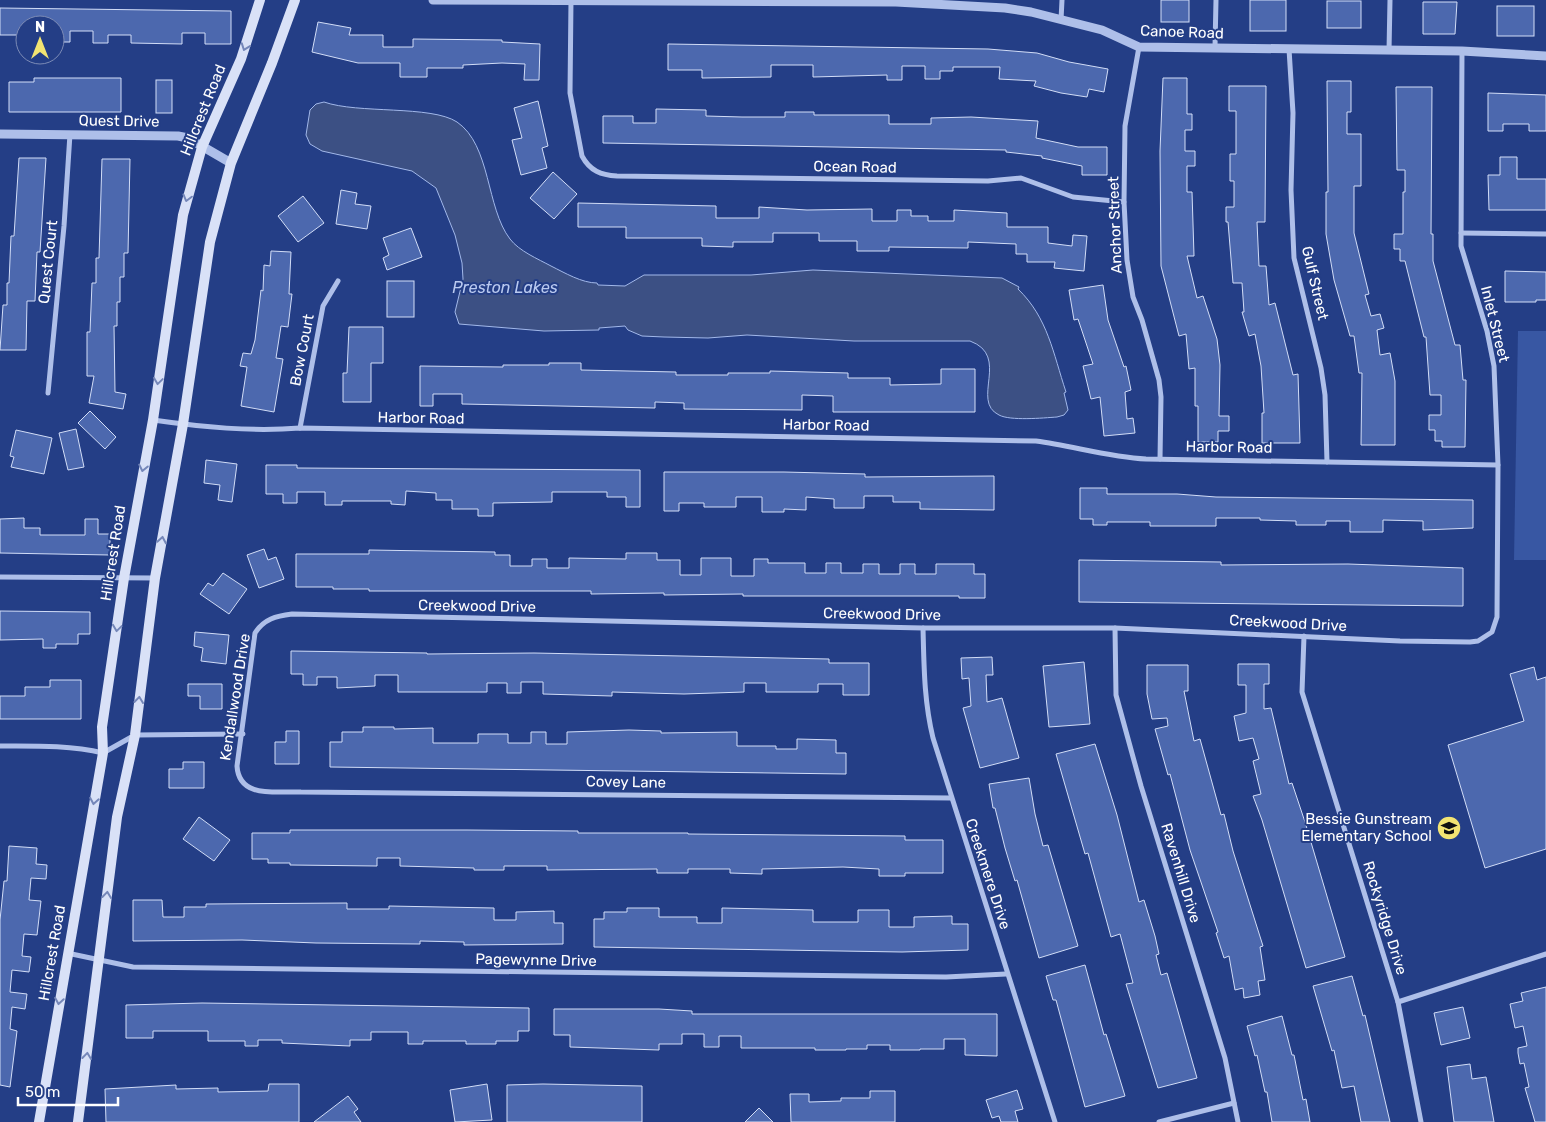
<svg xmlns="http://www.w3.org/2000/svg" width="1546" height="1122" viewBox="0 0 1546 1122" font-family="Rubik,sans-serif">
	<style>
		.green { fill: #3857a3 }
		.water { fill: #3c5084; stroke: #a2b8ea }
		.building { fill: #4c68ae; stroke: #d2ddf7 }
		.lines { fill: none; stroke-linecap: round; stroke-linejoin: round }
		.minor { stroke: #aebfe9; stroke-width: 5 }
		.tertiary { stroke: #aebfe9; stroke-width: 9 }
		.secondary { stroke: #d9e1f7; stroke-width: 10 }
		.oneway { stroke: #7587b9 }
		.labels { text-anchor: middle; stroke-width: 4; stroke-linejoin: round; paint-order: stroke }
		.street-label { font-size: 15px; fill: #fff; stroke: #243e86 }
		.poi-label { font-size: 15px; fill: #fff; stroke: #243e86; text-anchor: end }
		.water-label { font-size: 16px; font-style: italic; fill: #bacaf0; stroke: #243e86 }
	</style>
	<rect width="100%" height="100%" fill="#243e86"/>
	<path class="green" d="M1518 331H1546V560H1514Z"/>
	<path class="water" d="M324 102C358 114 431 105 457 122 491 145 486 208 510 239 519 251 538 259 551 266 565 273 582 283 597 283L598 285 625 286 644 275H751L813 270 1002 278 1019 287 1018 289C1048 318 1053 353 1066 392L1064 393 1068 410 1064 415 1057 417C1043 418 1010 421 999 415 970 401 1011 356 970 341H854L747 335 708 338 664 337 642 336 628 330 625 326 599 328V330L544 331 459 324 455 312 463 279 462 263 455 235 436 188 412 171 322 151 310 144 306 135 310 110 316 104Z"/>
	<g class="building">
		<rect x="1161" y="0" width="28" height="22"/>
		<rect x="1250" y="0" width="36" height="31"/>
		<rect x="1327" y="1" width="34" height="27"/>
		<path d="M1423 2H1457L1455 34H1423Z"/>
		<rect x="1497" y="6" width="37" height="30"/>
		<path d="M0 8 231 11V44H205V33H182V44L131 43V35H108V43H93V31H70V42H57V25H25V35H0Z"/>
		<path d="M318 22 351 28 349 35H383V47H413V39L502 40V42L540 44 539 80H524L525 64 502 63 463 65V68H427V77H400V63H358L312 52Z"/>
		<path d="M668 44 988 49 1037 53 1069 62 1108 69 1104 92 1089 89 1087 97 1061 93 1034 86 1036 81 999 79 1000 67H953V71H940V79H925V66H902V80H887V75L813 77V65H771V77L702 78V70H668Z"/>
		<path d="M34 78H121V112H9V82H34Z"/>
		<path d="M1163 78H1187V114H1192V130H1185V151H1195V166H1187V192H1192L1194 256H1187L1197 298 1203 296 1217 339 1220 365 1219 416H1229V431H1218V442H1198V406H1195V368L1189 369 1186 334 1179 336 1161 266 1160 151Z"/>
		<rect x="156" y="80" width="16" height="33"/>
		<path d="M1327 81H1351V112H1347V134H1361V186H1354V233L1369 294 1365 295 1371 316 1380 314 1384 328 1377 330 1380 355 1390 353 1395 381V445H1361L1362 373H1359L1354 336H1350L1334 280 1326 234V192H1328Z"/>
		<path d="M1229 86H1266L1265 222H1257L1259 266H1266L1269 305 1275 303 1293 375 1298 374 1300 443H1262V413H1264L1261 366 1255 334 1249 336 1242 312H1244L1242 283H1233L1228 222H1226V207H1234V181H1230V154H1236V111H1229Z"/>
		<path d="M1396 87H1432L1431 234H1433V261L1455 345H1460L1463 380H1466L1465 447H1442V441H1435V430H1429V415H1441V395H1430L1426 337H1424L1405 261H1400V249H1394V234H1403V192H1405V170H1397Z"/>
		<path d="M1488 93 1546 95V131H1529V124H1503V131H1488Z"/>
		<path d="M538 101 548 146 542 148 547 168 521 175 512 140 522 138 514 108Z"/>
		<path d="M656 109 706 110V116L742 117H785V112H814V115H889V124H931V118L971 117 1038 121 1036 138 1078 147H1107V175H1082V166L1042 158V156L1006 152V150L603 143V116H633V123H656Z"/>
		<path d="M1500 157H1517V179H1546V210H1489L1488 175H1500Z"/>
		<path d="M19 158H46L40 252H37L35 301H27L26 350H0L3 305H7V283H9L11 236H14Z"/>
		<path d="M102 159H130L128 253H124V277H120V302H117V326H114L115 392 126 394 123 409 89 403 94 376H87V332H90L92 283H96V258H99Z"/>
		<path d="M553 172 577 194 554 219 530 198Z"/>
		<path d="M341 190 357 193 355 204 371 206 367 229 336 224Z"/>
		<path d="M303 196 324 223 298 242 278 216Z"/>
		<path d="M578 203 716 206V218H759V207L807 210 872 209V221H897V210H911V216H928V221H954V210L1007 213V227H1048V243L1072 246 1073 235 1087 236 1084 271 1054 268 1055 262H1027V254H1016V244L968 242V248L889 247V251H857V241H819V233H773V242H733V247L702 246V238H626V227H578Z"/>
		<path d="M411 228 422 257 387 270 383 258 389 255 383 238Z"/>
		<path d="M271 251 291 252 289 294H292L288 327 281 326 276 358 283 359 274 412 241 406 247 367 240 366 243 353 251 354 255 340 261 290 263 291 264 265 270 266Z"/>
		<path d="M1505 271 1546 272V300H1536V302H1505Z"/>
		<rect x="387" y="281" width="27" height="36"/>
		<path d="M1103 285 1108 320 1124 367 1126 366 1131 390 1125 392 1127 419 1133 418 1135 433 1104 436 1100 397 1091 399 1083 366 1093 364 1078 319 1074 320 1069 290Z"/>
		<path d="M349 327H383V363H371V402H343V373H347Z"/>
		<path d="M549 363H581V370L676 372V375H728V373H770V371L848 373V378H890V385L941 384V369H975V412H833V396L802 395V410L684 409V403L655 402V408L462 404V394H433V406H420V366L503 367V365H549Z"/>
		<path d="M90 411 116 437 105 449 78 423Z"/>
		<path d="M76 429 84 467 68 470 59 433Z"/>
		<path d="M16 430 52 438 44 474 11 467 14 457 10 456Z"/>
		<path d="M206 460 237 464 232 502 218 500 220 485 204 483Z"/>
		<path d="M266 465H297V468L640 470V507H626V497H607V492H552V502L493 503V516H478V509H452V500H436V493L406 491 405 505 391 504V501H342V505H325V492H297V503H283V494H266Z"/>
		<path d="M664 472H784L865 474V477L994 476V510L920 509V502H893V496H864V508H834V499L806 497V510L784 509V512H762V497H736V507H704V503H679V511H664Z"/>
		<path d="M1080 488H1107V494H1177L1216 497 1473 500V528L1423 530V521L1383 520V532H1350V521H1326V525H1296V521L1260 520V518H1216V526H1150V522H1107V525H1093V519H1080Z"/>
		<path d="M24 518V528H40V535H85V519H98V534H110V555L0 553V519Z"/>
		<path d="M264 549 268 560 276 557 284 579 259 588 247 555Z"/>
		<path d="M369 550 495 552V555H510V566H532V559H547V568H569V558L626 559V553H657V560H680V575H701V558H731V576H754V559H768V563H805V573H826V563H841V573H863V564H879V574H900V564H915V574H936V564H974V574H985V598H959V596H743V594L664 595V593L591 594V591H369V589H333V587H296V554H369Z"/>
		<path d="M1079 560 1221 562V565L1348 564 1463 568V606L1079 602Z"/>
		<path d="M223 573 247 589 229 614 200 594 208 583 213 586Z"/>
		<path d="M0 611 90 612V634H78V644H56V648H43V639L0 640Z"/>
		<path d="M195 632 229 635 226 664 201 661 203 648 194 646Z"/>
		<path d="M291 651 427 653V654L534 653 829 659V663H869V695H843V684H818V692H766V683H744V692L684 694 612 692V696L543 694V682H521V693H507V683H487V692H398V675H375V686L337 688V677H317V685H303V674H291Z"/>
		<path d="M992 657 993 675H986L987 702 1002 698 1019 758 980 768 963 708 971 706 969 678 962 679 961 658Z"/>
		<path d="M1084 662 1090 724 1049 727 1043 666Z"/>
		<path d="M1238 664H1269V684H1264V709L1271 708 1289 784 1292 783 1305 822 1345 957 1306 968 1262 820 1253 796 1261 794 1253 761 1259 759 1253 738 1239 741 1234 716 1246 713V685H1238Z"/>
		<path d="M1147 665H1188V691H1184L1194 741 1200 739 1221 815 1224 814 1233 851 1263 946 1260 947 1265 980 1258 981 1260 995 1244 998 1243 988 1235 990 1229 956 1224 958 1216 933 1218 932 1190 850 1170 774 1168 775 1155 729 1168 726 1167 718 1152 719 1147 694Z"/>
		<path d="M1534 667 1537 680 1546 677V849L1485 868 1448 745 1524 721 1510 674Z"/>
		<path d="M50 680H81V719H0V696H25V687H50Z"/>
		<path d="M188 684H222V709H200V696H188Z"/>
		<path d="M363 727H394V729L433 728V743H478V734H508V743H531V732H546V744H567V732L629 730 661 731V733L737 732V746H776V749H797V739L836 740V753H846V774L330 767V742H342V732H363Z"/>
		<path d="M286 731H299V764H275V742H286Z"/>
		<path d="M1095 744 1117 815 1139 902 1144 900 1155 936 1159 954 1156 955 1161 975 1167 973 1197 1078 1158 1088 1126 984 1133 983 1120 934 1111 937 1088 853 1085 854 1056 754Z"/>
		<path d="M183 762H204V788H169V769H183Z"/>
		<path d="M1029 778 1035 814 1043 846 1048 845 1078 946 1039 958 1017 880 1015 881 1005 848 995 808H993L989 784Z"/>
		<path d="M199 817 230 840 214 861 183 839Z"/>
		<path d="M290 830H467L578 831V833H688V834L905 836V840H943V873H905V876H879V869L843 867 762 869V874L730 873V869H688V873H657V869L547 870V866H504V870H474V868L400 866V858H377V866L290 865V863H268V859H252V833H290Z"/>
		<path d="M9 846 37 848 36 864 47 865 46 879 31 878 29 900 41 901 37 935 24 934 22 956 31 957 29 972 12 970 10 992 27 994 25 1009 12 1007 10 1029 17 1031 10 1087 0 1085V920L4 881H7Z"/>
		<path d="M133 900H162L163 917H184V907H206V904L347 903V909H389V906L494 908V920H516V912L554 911V923H563V944L464 945V942L420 941V944L316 943 242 940 133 941Z"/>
		<path d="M627 908H659V917H697V923H722V908L813 910V922H858V910H889V927H914V917L952 916V924H968V950L902 952 594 947V919H604V912H627Z"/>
		<path d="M1085 965 1104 1035 1106 1034 1125 1096 1085 1107 1056 1000H1053L1046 976Z"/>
		<path d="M1352 976 1363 1016 1365 1015 1390 1122H1361L1354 1086 1342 1088 1334 1050 1332 1051 1313 986Z"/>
		<path d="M1546 987V1122H1535L1525 1088 1529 1087 1524 1063 1520 1064 1518 1053V1048L1527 1046 1523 1026 1515 1028 1510 1004 1523 1001 1521 993Z"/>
		<path d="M202 1003 529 1008V1031H518V1041H496V1044H466V1041H423V1044H408V1032H371V1040H350V1046L282 1043V1040H258V1046H245V1041H208V1031H153V1038H126V1005Z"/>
		<path d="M1463 1007 1470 1038 1441 1045 1434 1013Z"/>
		<path d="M554 1009H659L692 1011V1014H997V1056L965 1055V1039H944V1049H920V1050H890V1045H867V1049H846V1050H815V1048H741V1036H719V1047H704V1034H682V1044H659V1050L570 1047V1035H554Z"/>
		<path d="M1282 1016 1292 1055H1294L1303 1100 1306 1099 1310 1122H1272L1267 1092H1265L1257 1055 1255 1056 1247 1026Z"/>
		<path d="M1470 1064 1472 1079 1486 1077 1494 1122H1454L1447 1067Z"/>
		<path d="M269 1084H299V1122H106L105 1089 176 1085V1089L218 1088V1092L268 1091Z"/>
		<path d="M487 1084 492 1120 455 1122 450 1090Z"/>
		<path d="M543 1084 642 1086V1122H507V1085Z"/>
		<path d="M1017 1090 1023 1109 1015 1111 1018 1122H1001L999 1116 992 1118 986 1100Z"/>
		<path d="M870 1091H895V1122H791L790 1094H809V1102L841 1101V1098H870Z"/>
		<path d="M348 1096 358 1109 354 1112 361 1122H314Z"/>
		<path d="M759 1108 773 1122H745Z"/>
	</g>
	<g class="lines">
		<g class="minor">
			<path d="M571 0 570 93 582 156C590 171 601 175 617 176L988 181 1021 178 1073 197 1124 202"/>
			<path d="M1061 20 1062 0"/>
			<path d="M1139 47 1125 126 1124 202 1127 260 1133 297 1142 320 1159 380 1161 397 1160 459"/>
			<path d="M1215 47 1216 0"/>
			<path d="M1289 49 1293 113 1291 190 1294 258 1321 368 1325 395 1327 462"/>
			<path d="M1389 51 1390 0"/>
			<path d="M1461 233 1546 234"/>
			<path d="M48 393 64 226 70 134"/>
			<path d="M153 420C202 427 251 432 300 428L1036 441C1073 446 1109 457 1146 459L1498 465"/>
			<path d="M300 428 323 306 338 281"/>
			<path d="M0 577 155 578"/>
			<path d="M923 628C924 666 924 701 933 738L1055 1122"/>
			<path d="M1115 628 1116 695 1141 786 1225 1058 1238 1122"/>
			<path d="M1304 636 1302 692 1398 1002 1421 1122"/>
			<path d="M0 746C34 746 70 745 103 753L135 735 243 734"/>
			<path d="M951 798 301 792C276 791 239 799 237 766L255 633C264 619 276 616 292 614L923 628H1115L1400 641 1470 642 1478 641 1492 632 1497 617 1498 465 1494 366 1487 331 1461 246 1462 51"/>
			<path d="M67 953 133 967 946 977 1006 974"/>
			<path d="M1398 1002 1546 954"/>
			<path d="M1159 1122 1234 1103"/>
		</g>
		<g class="tertiary">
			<path d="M433 0 896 2 1005 8 1031 12 1102 30 1139 47 1462 51 1546 56"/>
			<path d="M0 134 178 136 188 138 231 163"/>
		</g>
		<g class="secondary">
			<path d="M39 1122 103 753 102 727 124 578 153 420 183 215 202 147 241 59 260 0"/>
			<path d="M78 1122 117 817 135 735 155 578 183 424 210 242 231 163 272 63 295 0"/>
		</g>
	</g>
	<defs><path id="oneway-chevron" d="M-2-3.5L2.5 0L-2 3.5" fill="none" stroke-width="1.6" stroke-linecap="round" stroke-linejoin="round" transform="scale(1.25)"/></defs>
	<g class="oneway">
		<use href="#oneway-chevron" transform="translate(245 47) rotate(110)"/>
		<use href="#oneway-chevron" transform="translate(187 198) rotate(105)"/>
		<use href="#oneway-chevron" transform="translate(158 381) rotate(98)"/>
		<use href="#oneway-chevron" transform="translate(143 468) rotate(102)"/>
		<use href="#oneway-chevron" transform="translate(162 540) rotate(-80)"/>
		<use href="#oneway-chevron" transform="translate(117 628) rotate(98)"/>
		<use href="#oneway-chevron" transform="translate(139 700) rotate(-83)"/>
		<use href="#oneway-chevron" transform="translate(94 801) rotate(100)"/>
		<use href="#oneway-chevron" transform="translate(107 895) rotate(-83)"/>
		<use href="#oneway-chevron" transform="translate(59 1001) rotate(99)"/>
		<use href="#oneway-chevron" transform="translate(87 1056) rotate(-83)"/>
	</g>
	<defs>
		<g id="school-disc" transform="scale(1.25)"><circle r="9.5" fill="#f3e472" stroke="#243e86"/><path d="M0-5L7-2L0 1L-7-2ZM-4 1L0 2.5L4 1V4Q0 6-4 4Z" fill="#111"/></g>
	</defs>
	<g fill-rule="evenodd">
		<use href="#school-disc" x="1449" y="828"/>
	</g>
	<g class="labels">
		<g class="street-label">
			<text transform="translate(1182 32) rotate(2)" y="5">Canoe Road</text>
			<text transform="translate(203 110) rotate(-68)" y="5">Hillcrest Road</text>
			<text transform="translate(119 121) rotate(1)" y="5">Quest Drive</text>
			<text transform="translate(855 167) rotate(1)" y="5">Ocean Road</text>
			<text transform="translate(1115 225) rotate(-92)" y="5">Anchor Street</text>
			<text transform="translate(48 262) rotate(-84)" y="5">Quest Court</text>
			<text transform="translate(1315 283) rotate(77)" y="5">Gulf Street</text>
			<text transform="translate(1495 324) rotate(76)" y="5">Inlet Street</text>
			<text transform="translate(302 350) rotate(-79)" y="5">Bow Court</text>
			<text transform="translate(421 418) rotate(1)" y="5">Harbor Road</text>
			<text transform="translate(826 425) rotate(1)" y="5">Harbor Road</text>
			<text transform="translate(1229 447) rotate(1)" y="5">Harbor Road</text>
			<text transform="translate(113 553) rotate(-81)" y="5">Hillcrest Road</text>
			<text transform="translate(477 606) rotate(1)" y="5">Creekwood Drive</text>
			<text transform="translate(882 614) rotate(1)" y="5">Creekwood Drive</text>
			<text transform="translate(1288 623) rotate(3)" y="5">Creekwood Drive</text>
			<text transform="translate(235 697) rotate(-81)" y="5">Kendallwood Drive</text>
			<text transform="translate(626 782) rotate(1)" y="5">Covey Lane</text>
			<text transform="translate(1181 873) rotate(73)" y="5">Ravenhill Drive</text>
			<text transform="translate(988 874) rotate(72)" y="5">Creekmere Drive</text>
			<text transform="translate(1385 918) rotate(73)" y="5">Rockyridge Drive</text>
			<text transform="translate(52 953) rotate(-80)" y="5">Hillcrest Road</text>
			<text transform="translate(536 960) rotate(1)" y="5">Pagewynne Drive</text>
		</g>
		<g class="poi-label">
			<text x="1432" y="824">Bessie Gunstream<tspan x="1432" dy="17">Elementary School</tspan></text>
		</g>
		<g class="water-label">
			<text x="505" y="293">Preston Lakes</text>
		</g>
	</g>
	<g transform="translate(40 40)"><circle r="24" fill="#243e86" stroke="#7c8bb6"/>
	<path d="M0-4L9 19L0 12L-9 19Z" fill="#f3e472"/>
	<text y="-8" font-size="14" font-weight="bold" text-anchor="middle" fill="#ffffff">N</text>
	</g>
	<path d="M18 1097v8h100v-8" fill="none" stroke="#ffffff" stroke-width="2.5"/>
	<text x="25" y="1097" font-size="15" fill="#ffffff" stroke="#243e86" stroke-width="4" paint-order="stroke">50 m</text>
</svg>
